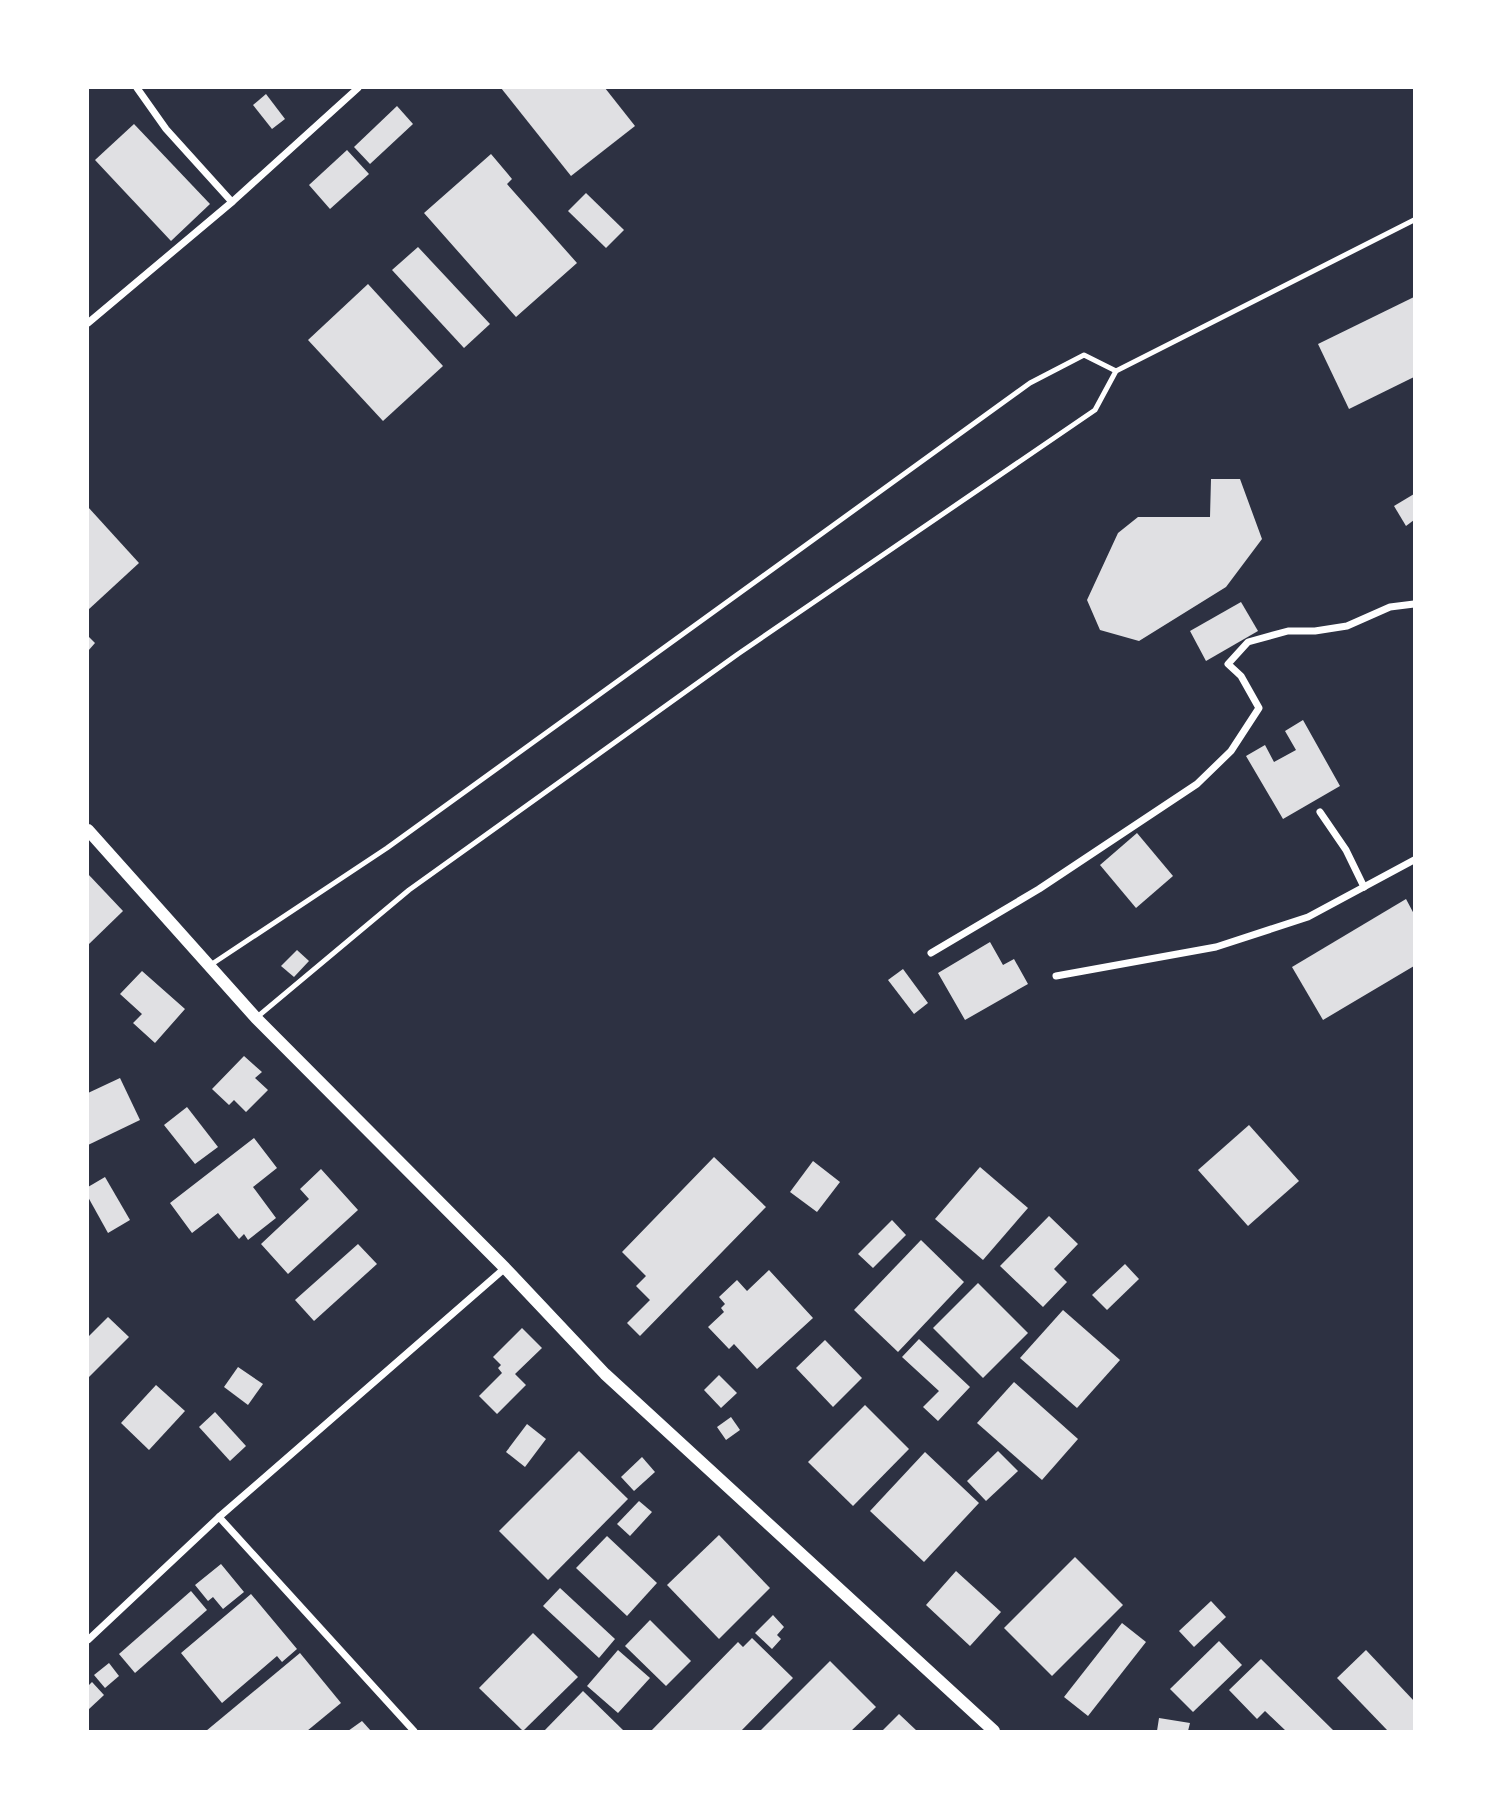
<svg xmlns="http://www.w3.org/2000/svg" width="1502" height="1819" viewBox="0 0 1502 1819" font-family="Manrope,sans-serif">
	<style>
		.building { fill: #e0e0e3 }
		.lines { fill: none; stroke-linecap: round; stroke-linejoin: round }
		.service { stroke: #fff; stroke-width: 5 }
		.minor { stroke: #fff; stroke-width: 7 }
		.tertiary { stroke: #fff; stroke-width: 12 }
	</style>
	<rect width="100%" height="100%" fill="#2d3142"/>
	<g class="building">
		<path d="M501 88H605L635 126 571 176Z"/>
		<path d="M266 94 285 119 272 129 253 105Z"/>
		<path d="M397 106 413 124 370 164 354 147Z"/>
		<path d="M134 124 210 204 171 241 95 160Z"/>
		<path d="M347 150 369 174 330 209 309 185Z"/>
		<path d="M491 154 512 179 507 184 577 263 516 317 424 213Z"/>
		<path d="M586 193 624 230 606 248 568 211Z"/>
		<path d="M418 247 490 324 464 348 392 270Z"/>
		<path d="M368 284 443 366 383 421 308 340Z"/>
		<path d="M1414 297V377L1349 409 1318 344Z"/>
		<path d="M1211 479H1240L1262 539 1226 587 1139 641 1100 630 1087 600 1118 533 1138 517H1210Z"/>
		<path d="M1414 494V520L1406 526 1394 506Z"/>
		<path d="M88 507 139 563 88 610Z"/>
		<path d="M1241 602 1258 631 1206 661 1190 631Z"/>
		<path d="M88 636 95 643 88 651Z"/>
		<path d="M1303 720 1340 786 1283 819 1246 756 1265 745 1274 762 1296 750 1285 731Z"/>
		<path d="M1137 833 1173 876 1136 908 1100 865Z"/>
		<path d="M88 874 123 911 88 945Z"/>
		<path d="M1406 899 1414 914V966L1323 1020 1292 967Z"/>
		<path d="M990 942 1003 965 1014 959 1028 984 965 1020 938 973Z"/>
		<path d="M297 950 309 961 294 977 281 966Z"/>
		<path d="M903 969 928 1003 914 1014 888 980Z"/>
		<path d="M142 971 185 1009 155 1043 133 1023 142 1014 120 994Z"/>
		<path d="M244 1056 262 1072 255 1078 268 1090 246 1112 234 1100 229 1105 212 1089Z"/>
		<path d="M120 1078 140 1120 88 1145V1093Z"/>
		<path d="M187 1107 218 1147 195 1164 164 1125Z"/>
		<path d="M1249 1125 1299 1181 1248 1226 1198 1170Z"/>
		<path d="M254 1138 277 1168 253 1187 276 1218 248 1240 244 1234 239 1239 218 1213 192 1233 170 1203Z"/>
		<path d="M714 1157 766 1207 640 1336 627 1323 650 1300 636 1286 646 1276 622 1252Z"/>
		<path d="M813 1161 840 1182 817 1212 790 1192Z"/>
		<path d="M980 1167 1028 1208 983 1260 935 1219Z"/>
		<path d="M321 1169 358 1210 288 1274 261 1244 309 1199 300 1189Z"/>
		<path d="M105 1177 130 1220 108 1233 88 1197V1187Z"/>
		<path d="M1049 1216 1078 1244 1054 1269 1067 1282 1043 1307 1000 1266Z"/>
		<path d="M892 1220 906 1235 873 1268 858 1254Z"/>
		<path d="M921 1240 964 1282 898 1352 854 1310Z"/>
		<path d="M358 1244 377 1264 314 1321 295 1300Z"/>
		<path d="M1125 1264 1139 1279 1107 1310 1092 1295Z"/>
		<path d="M769 1270 813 1318 757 1369 734 1344 729 1349 708 1327 724 1312 721 1308 725 1304 719 1297 737 1280 747 1291Z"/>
		<path d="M978 1283 1028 1333 983 1378 933 1328Z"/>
		<path d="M1063 1310 1120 1360 1077 1408 1020 1358Z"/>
		<path d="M108 1317 129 1337 88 1378V1337Z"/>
		<path d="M522 1328 542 1348 515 1374 526 1385 497 1414 479 1396 502 1373 498 1368 501 1365 493 1357Z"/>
		<path d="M919 1339 970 1387 938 1421 923 1407 939 1391 902 1357Z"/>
		<path d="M825 1340 862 1378 833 1407 796 1368Z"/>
		<path d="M238 1367 263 1384 248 1405 224 1387Z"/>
		<path d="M719 1375 737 1393 721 1408 704 1390Z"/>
		<path d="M1014 1382 1078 1439 1042 1480 977 1423Z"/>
		<path d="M156 1385 185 1411 149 1450 121 1423Z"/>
		<path d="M865 1405 909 1449 853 1506 808 1462Z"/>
		<path d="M215 1412 246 1446 230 1461 199 1427Z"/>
		<path d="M731 1417 740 1430 726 1440 717 1427Z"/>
		<path d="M527 1424 546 1439 525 1467 506 1452Z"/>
		<path d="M579 1451 628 1499 548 1580 499 1531Z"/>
		<path d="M998 1451 1018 1471 986 1501 967 1481Z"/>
		<path d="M925 1452 979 1503 924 1562 870 1511Z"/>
		<path d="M642 1457 655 1472 634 1491 621 1477Z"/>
		<path d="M639 1501 652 1512 630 1536 617 1524Z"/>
		<path d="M719 1535 770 1588 719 1639 667 1585Z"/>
		<path d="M607 1536 657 1583 627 1616 576 1568Z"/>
		<path d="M1075 1557 1123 1605 1052 1676 1004 1628Z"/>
		<path d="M221 1564 244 1592 223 1609 213 1597 208 1601 195 1585Z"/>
		<path d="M956 1571 1001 1612 970 1646 926 1605Z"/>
		<path d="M560 1588 615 1639 599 1658 543 1606Z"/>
		<path d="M191 1591 207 1610 135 1673 119 1654Z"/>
		<path d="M251 1594 297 1649 282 1662 277 1656 222 1703 181 1653Z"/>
		<path d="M1211 1601 1226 1617 1194 1647 1179 1631Z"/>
		<path d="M773 1615 784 1627 777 1635 781 1639 772 1649 755 1633Z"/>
		<path d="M650 1620 691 1661 666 1686 625 1646Z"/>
		<path d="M1122 1623 1146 1642 1088 1716 1064 1697Z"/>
		<path d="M533 1633 578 1677 523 1731 479 1688Z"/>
		<path d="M752 1638 793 1678 741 1731H651L738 1642 743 1647Z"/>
		<path d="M1219 1641 1242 1665 1193 1712 1170 1689Z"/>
		<path d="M618 1650 650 1678 618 1713 587 1686Z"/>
		<path d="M1366 1650 1414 1701V1731H1388L1337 1678Z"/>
		<path d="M300 1653 341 1703 307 1731H206Z"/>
		<path d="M1261 1659 1334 1731H1286L1265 1711 1257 1719 1229 1690Z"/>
		<path d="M830 1661 876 1707 851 1731H760Z"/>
		<path d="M109 1663 119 1676 105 1688 94 1675Z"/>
		<path d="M92 1682 104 1695 88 1710V1686Z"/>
		<path d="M583 1691 624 1731H544Z"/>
		<path d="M899 1714 917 1731H882Z"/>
		<path d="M1159 1718 1190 1723 1188 1731H1157Z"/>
		<path d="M362 1721 371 1731H348Z"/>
	</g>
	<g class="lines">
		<g class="service">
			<path d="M209 966 387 848 1030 383 1084 355 1116 371"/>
			<path d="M256 1018 409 890 738 654 1095 410 1116 371 1414 220"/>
		</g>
		<g class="minor">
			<path d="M137 88 166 129 232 202"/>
			<path d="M88 323 232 202 358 88"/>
			<path d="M1320 812 1346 850 1364 887"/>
			<path d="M931 953 1039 889 1197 784 1231 751 1259 708 1241 676 1228 664 1248 642 1288 631H1315L1347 626 1390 607 1414 604"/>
			<path d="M1056 976 1216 947 1308 917 1414 860"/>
			<path d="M219 1517 414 1731"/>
			<path d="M88 1640 219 1517 505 1268"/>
		</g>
		<path class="tertiary" d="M88 830 256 1018 505 1268 605 1374 994 1731"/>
	</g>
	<rect width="1502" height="1819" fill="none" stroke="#ffffff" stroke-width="178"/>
</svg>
